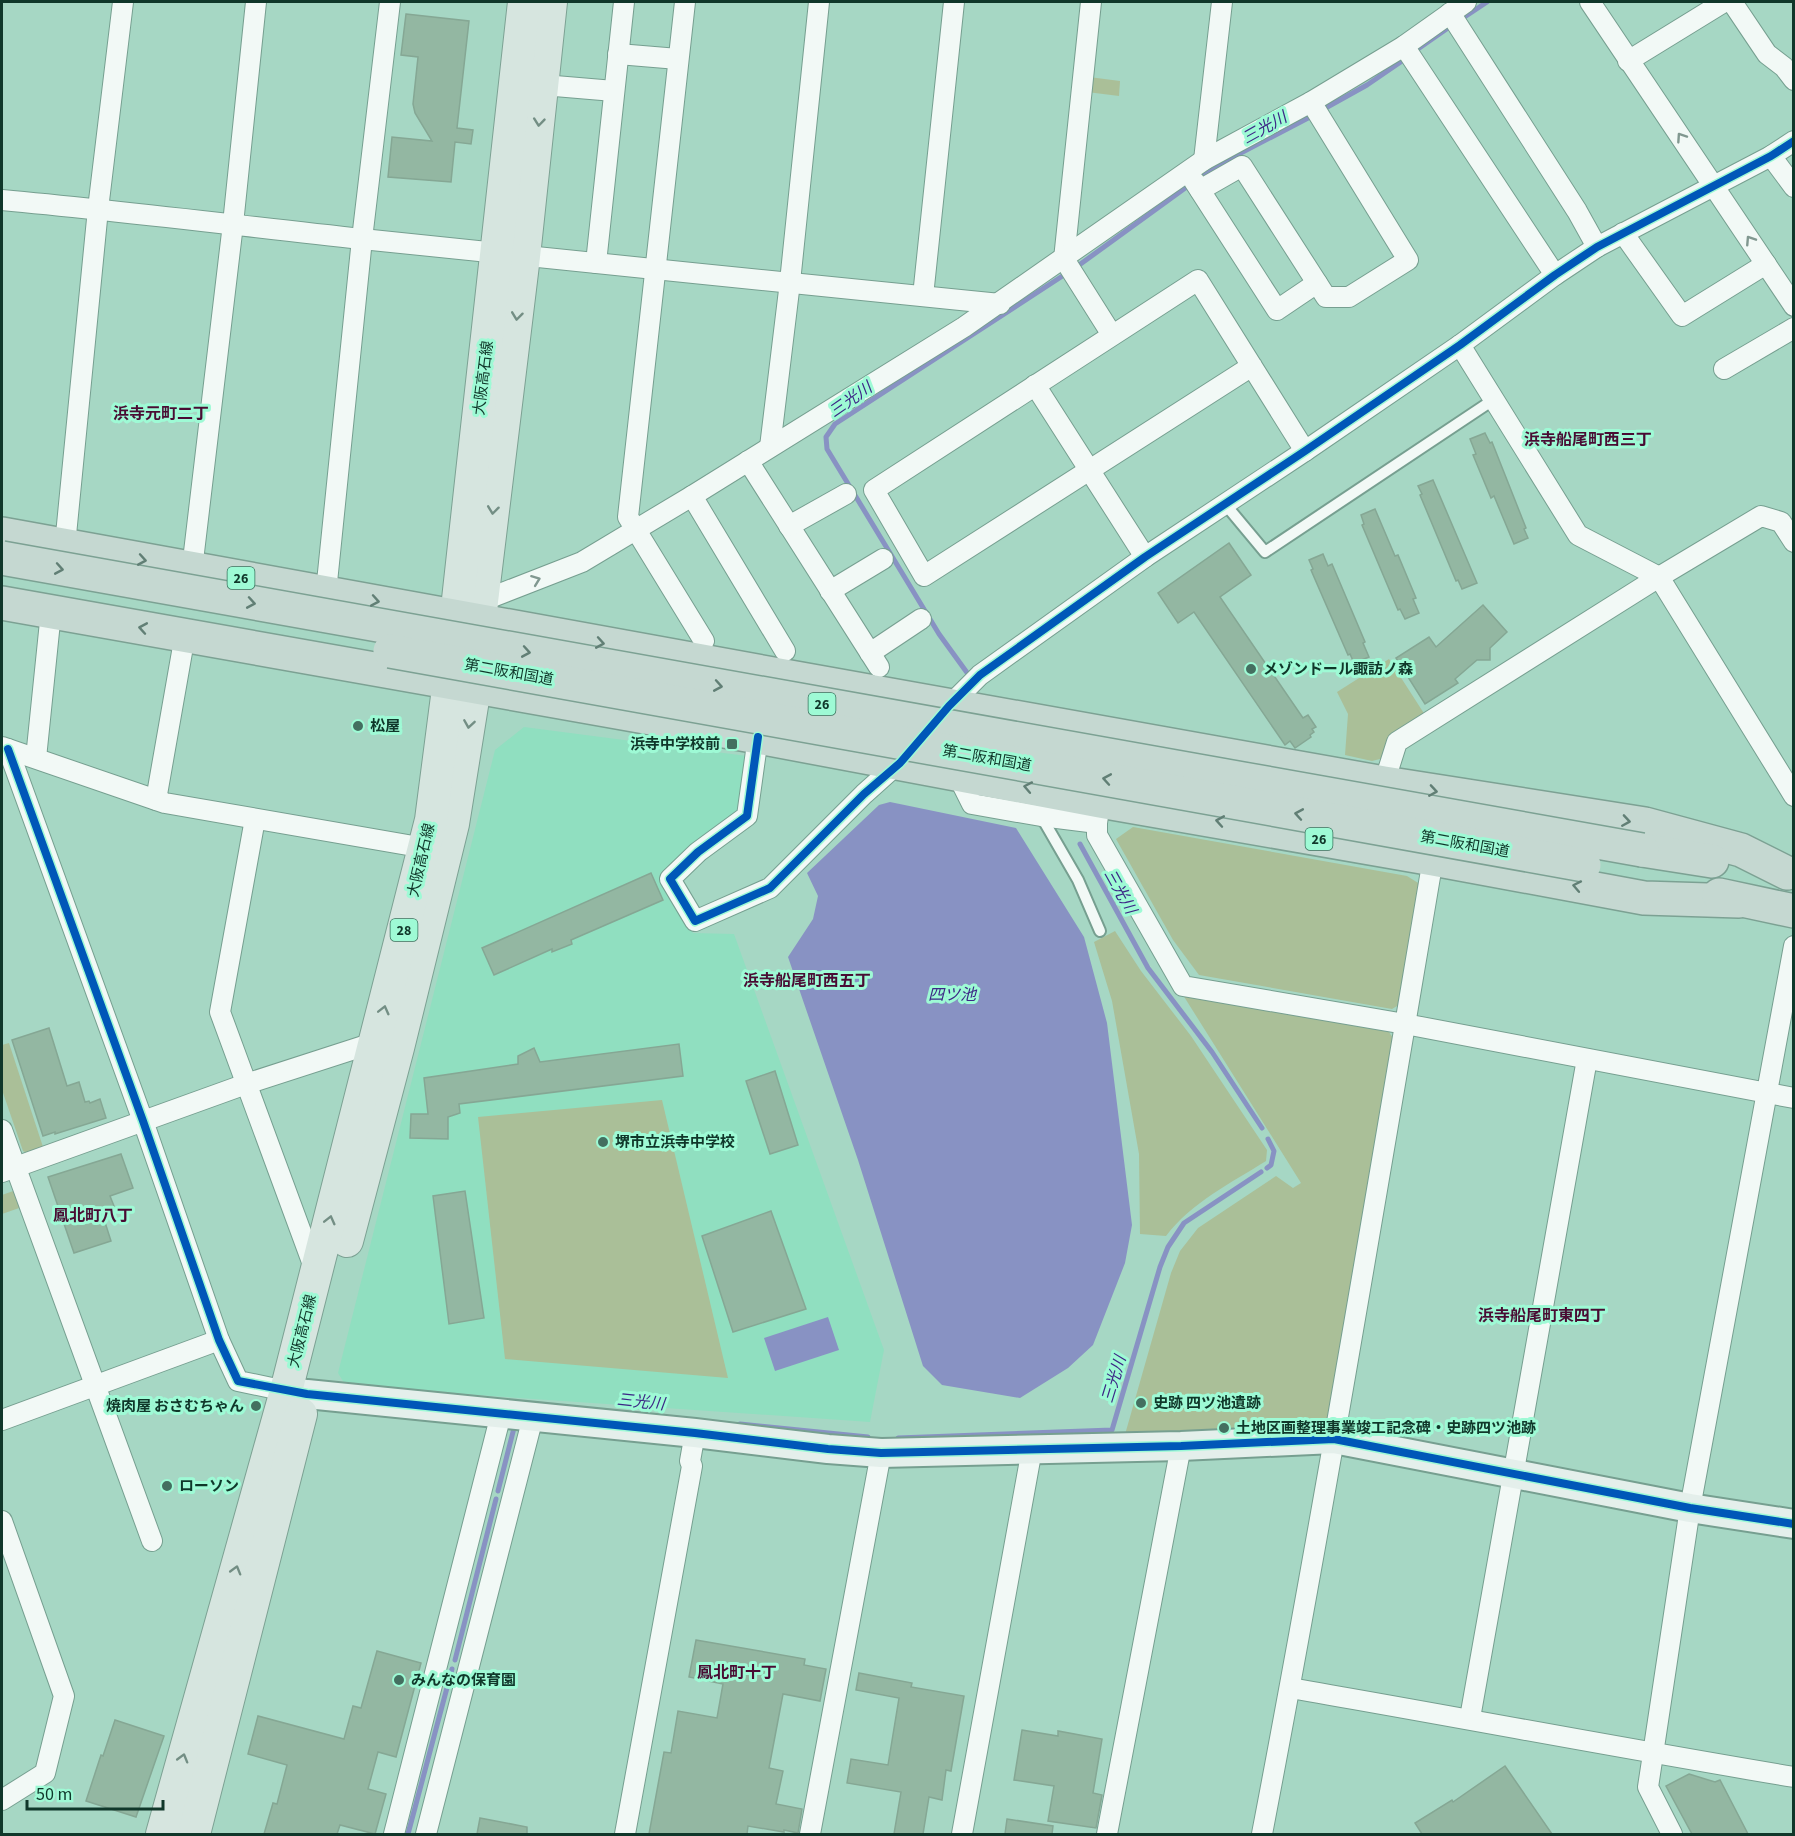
<svg xmlns="http://www.w3.org/2000/svg" width="1795" height="1836" viewBox="0 0 1795 1836" font-family="'Source Sans 3','Noto Sans JP',sans-serif">
	<style>
		.built { fill: #90dfc0 }
		.green { fill: #aabf98 }
		.water { fill: #8892c3 }
		.lines { fill: none; stroke-linecap: round; stroke-linejoin: round }
		.stream { stroke: #8892c3; stroke-width: 5 }
		.building { fill: #93b7a2; stroke: #85a794; stroke-width: 1.5 }
		.lane-casing { stroke: #769f90; stroke-width: 14 }
		.street-casing { stroke: #769f90; stroke-width: 22 }
		.secondary-casing { stroke: #769f90; stroke-width: 32 }
		.primary-casing { stroke: #7ca193; stroke-width: 34 }
		.highway-casing { stroke: #7ca193; stroke-width: 36 }
		.lane { stroke: #f2f9f6; stroke-width: 10 }
		.street { stroke: #f2f9f6; stroke-width: 20 }
		.secondary { stroke: #e4efeb; stroke-width: 28 }
		.primary { stroke: #d6e5df; stroke-width: 32 }
		.highway { stroke: #c5d8d1; stroke-width: 33 }
		.highway-bridge-casing { stroke: #7ca193; stroke-width: 36; stroke-linecap: butt }
		.highway-bridge { stroke: #c5d8d1; stroke-width: 33 }
		.cycleway-casing { stroke: #9efad5; stroke-width: 11 }
		.cycleway { stroke: #0057b8; stroke-width: 8 }
		.oneway { stroke: #738e84 }
		.oneway2 { stroke: #819890 }
		.oneway3 { stroke: #617f75 }
		.poi-dot { fill: #446f60; stroke: #9efad5; stroke-width: 2 }
		.labels { text-anchor: middle; stroke-width: 6; stroke-linejoin: round; paint-order: stroke }
		.shield { fill: #9efad5; stroke: #3b725d; stroke-width: 1.5 }
		.shield-label { font-size: 14px; font-weight: bold; fill: #10372a }
		.street-label { font-size: 15px; fill: #10372a; stroke: #9efad5 }
		.poi-label { font-size: 15px; font-weight: bold; fill: #10372a; stroke: #9efad5; text-anchor: start }
		.water-label { font-size: 16px; font-style: italic; fill: #3d2886; stroke: #9efad5 }
		.neighbourhood-label { font-size: 16px; font-weight: bold; fill: #490c33; stroke: #9efad5 }
	</style>
	<rect width="100%" height="100%" fill="#a6d7c4"/>
	<path class="built" d="M524 727 747 756 737 815 661 878 693 933 734 934 884 1350 870 1422 346 1386 338 1373 495 750Z"/>
	<g class="green">
		<path d="M1089 77 1120 81 1119 96 1087 92Z"/>
		<path d="M1389 659 1425 715 1388 757 1372 761 1345 755 1348 714 1337 692Z"/>
		<path d="M1133 827 1407 876 1423 886 1402 1003 1392 1009 1199 975 1173 940 1116 839Z"/>
		<path d="M1115 931 1141 971 1191 1036 1267 1150 1266 1161C1231 1183 1192 1202 1166 1236L1140 1234 1139 1154 1112 1001 1094 942Z"/>
		<path d="M1183 995 1389 1032 1395 1041 1327 1423 1320 1430 1124 1438 1171 1273 1180 1251 1198 1228 1276 1176 1293 1188 1301 1183Z"/>
		<path d="M9 1043 44 1150 31 1155 23 1151 2 1090V1045Z"/>
		<path d="M662 1100 728 1378 505 1359 478 1117Z"/>
		<path d="M16 1190 22 1207 2 1214V1195Z"/>
	</g>
	<g class="water">
		<path d="M890 802 1016 828 1084 937 1107 1023 1132 1225 1125 1263 1093 1345 1068 1368 1020 1398 942 1385 923 1366 858 1160 788 957 813 919 818 896 807 873 879 805Z"/>
		<path d="M828 1317 839 1350 775 1371 764 1338Z"/>
	</g>
	<g class="lines">
		<g class="stream">
			<path d="M1460 20 1487 2"/>
			<path d="M1415 51 1448 28"/>
			<path d="M1322 110 1367 85 1405 59"/>
			<path d="M1199 178 1214 167 1310 117"/>
			<path d="M1075 268 1188 186"/>
			<path d="M968 674 939 634 827 449 826 437 835 424 1064 275"/>
			<path d="M1080 844 1148 968 1212 1052 1262 1128"/>
			<path d="M1267 1168 1271 1165 1274 1151 1268 1139"/>
			<path d="M740 1424 868 1437"/>
			<path d="M898 1438 1112 1430 1160 1267 1168 1247 1184 1223 1261 1172"/>
			<path d="M498 1491 514 1428"/>
			<path d="M455 1660 496 1499"/>
			<path d="M408 1834 452 1669"/>
		</g>
	</g>
	<g class="building">
		<path d="M406 14 469 21 457 128 473 130 471 144 455 142 451 182 388 177 392 137 432 141 415 113 413 104 418 57 401 55Z"/>
		<path d="M1485 433 1490 443 1492 442 1526 528 1524 529 1528 538 1514 544 1494 496 1491 498 1473 455 1476 454 1470 439Z"/>
		<path d="M1433 480 1477 583 1462 589 1458 580 1456 581 1420 495 1422 494 1418 486Z"/>
		<path d="M1375 509 1395 556 1398 555 1416 598 1413 599 1419 613 1405 619 1400 609 1398 610 1362 525 1364 524 1361 515Z"/>
		<path d="M1229 543 1251 575 1220 597 1303 718 1308 715 1316 727 1312 729 1314 732 1310 735 1311 737 1295 748 1290 741 1285 745 1194 612 1178 623 1158 593Z"/>
		<path d="M1323 554 1328 566 1332 564 1365 642 1363 643 1369 657 1354 663 1350 654 1348 655 1311 570 1313 569 1309 560Z"/>
		<path d="M1483 605 1507 632 1490 648V660H1477L1455 679 1458 683 1425 704 1396 658 1429 637 1436 647Z"/>
		<path d="M651 873 663 900 571 940 572 944 552 952V949L494 975 482 948Z"/>
		<path d="M49 1028 67 1086 79 1082 85 1102 89 1101 90 1103 100 1099 106 1118 55 1134V1132L43 1136 12 1040Z"/>
		<path d="M679 1044 683 1076 459 1104 460 1113 448 1117V1139L410 1138 411 1114H428L424 1078 518 1064V1056L534 1048 540 1062Z"/>
		<path d="M775 1071 798 1145 770 1154 746 1081Z"/>
		<path d="M121 1154 133 1188 110 1196 116 1211 103 1216 111 1241 74 1253 48 1177Z"/>
		<path d="M465 1191 484 1318 449 1324 433 1196Z"/>
		<path d="M771 1211 806 1309 733 1332 702 1236Z"/>
		<path d="M696 1640 805 1659 804 1665 826 1669 820 1701 783 1694 769 1768 783 1771 776 1804 802 1809 798 1833 784 1830V1832L748 1826 747 1834H649L664 1752 671 1753 678 1711 717 1718 723 1684 689 1677Z"/>
		<path d="M377 1651 421 1663 396 1757 378 1752 368 1789 386 1794 375 1834 340 1825 337 1834H264L273 1803 277 1804 287 1765 248 1754 258 1716 344 1739 353 1706 361 1708Z"/>
		<path d="M859 1673 912 1683 911 1687 964 1696 951 1771 946 1770 942 1800 929 1797 923 1834H894L901 1792 847 1783 851 1759 888 1765 899 1698 856 1690Z"/>
		<path d="M115 1720 164 1736 136 1817 86 1801 101 1755 103 1756Z"/>
		<path d="M1022 1730 1058 1736V1731L1102 1739 1093 1793 1102 1795 1096 1828 1048 1821 1054 1786 1014 1780Z"/>
		<path d="M1505 1766 1552 1834H1422L1415 1823 1452 1800 1453 1802Z"/>
		<path d="M1689 1774 1715 1782 1720 1780 1748 1834H1692L1666 1786Z"/>
		<path d="M480 1818 527 1827V1834H477Z"/>
		<path d="M1007 1819 1053 1826 1052 1834H1005Z"/>
	</g>
	<g class="lines">
		<g class="lane-casing">
			<g id="lane">
				<path d="M1225 504 1265 552 1493 400"/>
				<path d="M1041 816 1078 880 1100 931"/>
			</g>
		</g>
		<g class="street-casing">
			<g id="street">
				<path d="M685 2 628 517 704 641"/>
				<path d="M1091 2 1064 259 1112 335"/>
				<path d="M1590 2 1794 306"/>
				<path d="M1732 2 1767 54 1784 67 1794 80"/>
				<path d="M1450 13 1577 211 1597 247"/>
				<path d="M1404 46 1555 275"/>
				<path d="M618 54 678 59"/>
				<path d="M1628 61 1724 2"/>
				<path d="M543 85 614 91"/>
				<path d="M1771 156 1794 187"/>
				<path d="M1204 160 1222 2"/>
				<path d="M1194 181 1277 310 1317 283"/>
				<path d="M1200 190 1242 166 1326 297H1349L1408 260 1311 102"/>
				<path d="M2 200C122 211 242 226 362 239 575 262 787 282 1000 304"/>
				<path d="M1623 233 1682 316 1766 264"/>
				<path d="M596 263 624 2"/>
				<path d="M923 296 954 2"/>
				<path d="M1460 345 1578 535 1659 577 1794 796"/>
				<path d="M1252 366 924 576 874 490 1198 280 1305 451"/>
				<path d="M1724 369 1794 328"/>
				<path d="M1035 385 1145 557"/>
				<path d="M770 447 790 282 819 2"/>
				<path d="M748 461 879 667"/>
				<path d="M692 496 785 651"/>
				<path d="M789 526 846 494"/>
				<path d="M65 545 98 209 123 2"/>
				<path d="M192 569 233 224 256 2"/>
				<path d="M830 591 883 559"/>
				<path d="M326 592 362 239 390 2"/>
				<path d="M482 601 582 562 692 496 964 327 1204 160 1311 102 1404 46 1466 2"/>
				<path d="M870 653 921 619"/>
				<path d="M945 710 980 675 1145 557 1305 451 1460 345 1555 275 1597 247 1771 156 1794 141"/>
				<path d="M758 737 747 816 698 852 670 879 695 921 770 888 864 794 903 759"/>
				<path d="M2 747 165 803 425 848"/>
				<path d="M8 749 143 1121 219 1340 238 1381 286 1391"/>
				<path d="M36 758 51 612"/>
				<path d="M957 774 972 804 1041 816 1097 823 1099 809"/>
				<path d="M1384 783 1397 742 1659 577 1761 516 1781 522 1794 542"/>
				<path d="M156 800 185 635"/>
				<path d="M255 819 220 1012 315 1270"/>
				<path d="M1097 823V835L1183 986 1405 1024 1794 1098"/>
				<path d="M2 1130 152 1541"/>
				<path d="M2 1172 246 1084 376 1042 381 1043"/>
				<path d="M2 1420 219 1340"/>
				<path d="M2 1521 64 1696 45 1773 2 1800"/>
				<path d="M1290 1688C1458 1717 1625 1749 1794 1777"/>
				<path d="M1470 1718 1587 1059"/>
				<path d="M394 1834 501 1414"/>
				<path d="M426 1834 533 1417"/>
				<path d="M625 1834 692 1466 690 1461 695 1433"/>
				<path d="M810 1834 881 1453"/>
				<path d="M962 1834 1032 1449"/>
				<path d="M1107 1834 1181 1446"/>
				<path d="M1262 1834C1324 1510 1378 1184 1433 859"/>
				<path d="M1672 1834 1648 1787 1653 1754 1690 1508 1794 946"/>
			</g>
		</g>
		<g class="secondary-casing">
			<path id="secondary" d="M286 1391 307 1394 695 1433 828 1449 881 1453 1181 1446 1334 1439 1690 1508 1794 1524"/>
		</g>
		<g class="primary-casing">
			<g id="primary">
				<path d="M347 1241 398 1048 453 824 475 687 482 601 524 256 551 2"/>
				<path d="M162 1834 286 1391 431 820 449 681 524 2"/>
				<path d="M194 1834 301 1414"/>
			</g>
		</g>
		<g class="highway-casing">
			<g id="highway">
				<path d="M2 534 801 679 1384 783 1645 824 1741 850 1787 873"/>
				<path d="M2 603 758 737 1100 801 1433 859 1644 898 1739 901"/>
				<path d="M1642 850 1712 861"/>
				<path d="M1719 895 1794 911"/>
			</g>
		</g>
		<use href="#lane" class="lane"/>
		<use href="#street" class="street"/>
		<use href="#secondary" class="secondary"/>
		<use href="#primary" class="primary"/>
		<use href="#highway" class="highway"/>
		<g class="highway-bridge-casing">
			<g id="highway-bridge">
				<path d="M2 558 1642 850"/>
				<path d="M390 651 1584 865"/>
			</g>
		</g>
		<use href="#highway-bridge" class="highway-bridge"/>
		<g class="cycleway-casing">
			<g id="cycleway">
				<path d="M758 737 747 816 698 852 670 879 695 921 770 888 864 794 900 763 949 706 980 675 1145 557 1305 451 1460 345 1555 275 1597 247 1771 156 1794 141"/>
				<path d="M8 749 143 1121 219 1340 238 1381 307 1394 695 1433 828 1449 881 1453 1181 1446 1334 1439 1690 1508 1794 1524"/>
			</g>
		</g>
		<use href="#cycleway" class="cycleway"/>
	</g>
	<defs><path id="oneway-chevron" d="M-2-3.5L2.5 0L-2 3.5" fill="none" stroke-width="1.6" stroke-linecap="round" stroke-linejoin="round" transform="scale(1.5)"/></defs>
	<g class="oneway">
		<use href="#oneway-chevron" transform="translate(539 122) rotate(96)"/>
		<use href="#oneway-chevron" transform="translate(517 316) rotate(97)"/>
		<use href="#oneway-chevron" transform="translate(493 510) rotate(97)"/>
		<use href="#oneway-chevron" transform="translate(469 724) rotate(99)"/>
		<use href="#oneway-chevron" transform="translate(384 1010) rotate(-76)"/>
		<use href="#oneway-chevron" transform="translate(330 1220) rotate(-76)"/>
		<use href="#oneway-chevron" transform="translate(236 1570) rotate(-74)"/>
		<use href="#oneway-chevron" transform="translate(183 1758) rotate(-74)"/>
	</g>
	<g class="oneway2">
		<use href="#oneway-chevron" transform="translate(1681 137) rotate(-124)"/>
		<use href="#oneway-chevron" transform="translate(1750 240) rotate(-123)"/>
		<use href="#oneway-chevron" transform="translate(536 580) rotate(-21)"/>
	</g>
	<g class="oneway3">
		<use href="#oneway-chevron" transform="translate(142 560) rotate(10)"/>
		<use href="#oneway-chevron" transform="translate(59 569) rotate(10)"/>
		<use href="#oneway-chevron" transform="translate(375 601) rotate(10)"/>
		<use href="#oneway-chevron" transform="translate(251 603) rotate(10)"/>
		<use href="#oneway-chevron" transform="translate(143 628) rotate(-170)"/>
		<use href="#oneway-chevron" transform="translate(600 643) rotate(10)"/>
		<use href="#oneway-chevron" transform="translate(526 652) rotate(10)"/>
		<use href="#oneway-chevron" transform="translate(718 686) rotate(10)"/>
		<use href="#oneway-chevron" transform="translate(1107 779) rotate(-170)"/>
		<use href="#oneway-chevron" transform="translate(1028 787) rotate(-169)"/>
		<use href="#oneway-chevron" transform="translate(1433 791) rotate(9)"/>
		<use href="#oneway-chevron" transform="translate(1299 814) rotate(-170)"/>
		<use href="#oneway-chevron" transform="translate(1220 821) rotate(-170)"/>
		<use href="#oneway-chevron" transform="translate(1626 821) rotate(9)"/>
		<use href="#oneway-chevron" transform="translate(1577 886) rotate(-169)"/>
	</g>
	<g class="poi-dot">
		<circle cx="1251" cy="669" r="6"/>
		<circle cx="358" cy="726" r="6"/>
		<rect x="726" y="738" width="12" height="12" rx="3"/>
		<circle cx="603" cy="1142" r="6"/>
		<circle cx="1141" cy="1403" r="6"/>
		<circle cx="256" cy="1406" r="6"/>
		<circle cx="1224" cy="1428" r="6"/>
		<circle cx="167" cy="1486" r="6"/>
		<circle cx="399" cy="1680" r="6"/>
	</g>
	<g class="labels">
		<g class="shield">
			<rect x="227.5" y="567" width="27" height="22" rx="4.5"/>
			<rect x="808.5" y="693" width="27" height="22" rx="4.5"/>
			<rect x="1305.5" y="828" width="27" height="22" rx="4.5"/>
			<rect x="390.5" y="919" width="27" height="22" rx="4.5"/>
		</g>
		<g class="shield-label">
			<text x="241" y="583">26</text>
			<text x="822" y="709">26</text>
			<text x="1319" y="844">26</text>
			<text x="404" y="935">28</text>
		</g>
		<g class="street-label">
			<text transform="translate(483 378) rotate(-83)" y="5">大阪高石線</text>
			<text transform="translate(509 672) rotate(10)" y="5">第二阪和国道</text>
			<text transform="translate(987 758) rotate(10)" y="5">第二阪和国道</text>
			<text transform="translate(1465 844) rotate(10)" y="5">第二阪和国道</text>
			<text transform="translate(421 860) rotate(-77)" y="5">大阪高石線</text>
			<text transform="translate(302 1331) rotate(-76)" y="5">大阪高石線</text>
		</g>
		<g class="poi-label">
			<text x="1263" y="674">メゾンドール諏訪ノ森</text>
			<text x="370" y="731">松屋</text>
			<text x="720" y="749" text-anchor="end">浜寺中学校前</text>
			<text x="615" y="1147">堺市立浜寺中学校</text>
			<text x="1153" y="1408">史跡 四ツ池遺跡</text>
			<text x="244" y="1411" text-anchor="end">焼肉屋 おさむちゃん</text>
			<text x="1236" y="1433">土地区画整理事業竣工記念碑・史跡四ツ池跡</text>
			<text x="179" y="1491">ローソン</text>
			<text x="411" y="1685">みんなの保育園</text>
		</g>
		<g class="water-label">
			<text transform="translate(1264 127) rotate(-29)" y="6">三光川</text>
			<text transform="translate(850 399) rotate(-35)" y="6">三光川</text>
			<text transform="translate(1121 891) rotate(61)" y="6">三光川</text>
			<text x="952" y="1000">四ツ池</text>
			<text transform="translate(1113 1379) rotate(-73)" y="6">三光川</text>
			<text transform="translate(641 1401) rotate(6)" y="6">三光川</text>
		</g>
		<g class="neighbourhood-label">
			<text x="161" y="419">浜寺元町二丁</text>
			<text x="1588" y="445">浜寺船尾町西三丁</text>
			<text x="807" y="986">浜寺船尾町西五丁</text>
			<text x="93" y="1221">鳳北町八丁</text>
			<text x="1542" y="1321">浜寺船尾町東四丁</text>
			<text x="737" y="1678">鳳北町十丁</text>
		</g>
	</g>
	<rect width="1795" height="1836" fill="none" stroke="#10372a" stroke-width="6"/>
	<path d="M27 1800v9h136v-9" fill="none" stroke="#10372a" stroke-width="3"/>
	<text x="36" y="1800" font-size="18" fill="#10372a" stroke="#9efad5" stroke-width="4.5" paint-order="stroke">50 m</text>
</svg>
